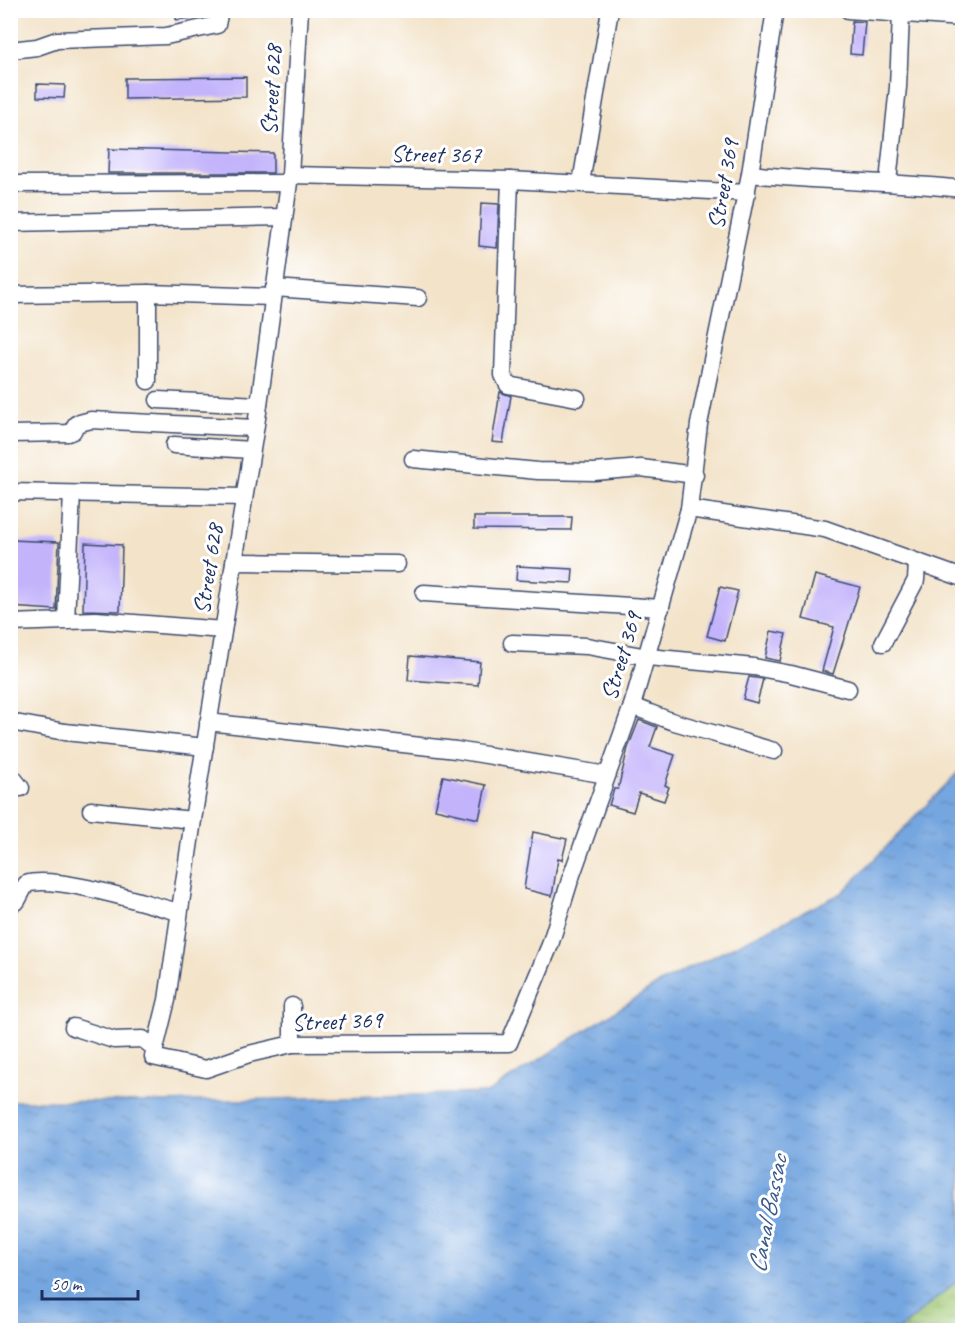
<svg xmlns="http://www.w3.org/2000/svg" width="973" height="1341" viewBox="0 0 973 1341" font-family="Caveat,sans-serif">
	<style>
		.wetland { fill: url(#wetland-marsh); stroke: #5d7a68; stroke-width: 1.5 }
		.water { fill: url(#water-ripples); stroke: #486a9e; stroke-width: 1.5 }
		.building { fill: #c2b3fb }
		.lines { fill: none; stroke-linecap: round; stroke-linejoin: round }
		.minor-casing { stroke: #3b4a6e; stroke-width: 19 }
		.minor { stroke: #fff; stroke-width: 16 }
		.labels { text-anchor: middle; stroke-width: 6; stroke-linejoin: round; paint-order: stroke }
		.street-label { font-size: 24px; fill: #1b2f5e; stroke: #fff }
		.water-label { font-size: 26px; font-style: italic; fill: #3a598b; stroke: #fff }
	</style>
	<defs>
		<pattern id="wetland-marsh" width="20" height="14" patternUnits="userSpaceOnUse" patternTransform="scale(1.5)"><rect width="20" height="14" fill="#9fc671"/><path d="M1 5h8M5 5V1M11 12h8M15 12V8" fill="none" stroke="#88aa64"/></pattern>
		<pattern id="water-ripples" width="26" height="14" patternUnits="userSpaceOnUse" patternTransform="scale(1.5)"><rect width="26" height="14" fill="#75a6df"/><path d="M2 4q2-2 4 0t4 0M15 11q2-2 4 0t4 0" fill="none" stroke="#5f88b8"/></pattern>
	</defs>
	<rect width="100%" height="100%" fill="#fff"/>
	<filter id="ink" filterUnits="userSpaceOnUse"><feTurbulence type="fractalNoise" baseFrequency=".0167" numOctaves="2"/><feDisplacementMap in="SourceGraphic" scale="12" xChannelSelector="R" yChannelSelector="G"/><feConvolveMatrix kernelMatrix="1 2 1 2 8 2 1 2 1" color-interpolation-filters="sRGB"/></filter>
	<filter id="wash" filterUnits="userSpaceOnUse"><feTurbulence type="fractalNoise" baseFrequency=".008" numOctaves="4" result="noise"/><feDisplacementMap in="SourceGraphic" scale="24" xChannelSelector="R" yChannelSelector="G"/><feGaussianBlur stdDeviation="1.35" result="paint"/><feColorMatrix in="noise" values="0 0 0 0 0 0 0 0 0 0 0 0 0 0 0 0 0 1.4 0 .05"/><feComposite in="paint" operator="in"/></filter>
	<g filter="url(#wash)">
		<rect width="100%" height="100%" fill="#f3e3c9"/>
		<path class="wetland" d="M962 1277V1330H899Z"/>
		<path class="water" d="M962 768V1277L899 1330H11V1101L165 1102 487 1093 658 984 842 893Z"/>
		<g id="blocks">
			<g class="building">
				<path d="M176 10H209L208 16 176 20Z"/>
				<path d="M852 21 865 22 862 55 850 54Z"/>
				<path d="M246 77V97L125 99V78Z"/>
				<path d="M37 84 65 85 64 98 37 97Z"/>
				<path d="M109 149 273 153V173H108Z"/>
				<path d="M481 203 499 204 497 248 479 246Z"/>
				<path d="M500 392 511 396 503 443 492 442Z"/>
				<path d="M474 517H572L571 530 474 529Z"/>
				<path d="M10 540 59 542 56 610 10 607Z"/>
				<path d="M85 543 122 545 120 611 83 610Z"/>
				<path d="M517 566 573 569 572 583 516 580Z"/>
				<path d="M815 575 860 587 833 674 822 671 834 627 803 619Z"/>
				<path d="M720 587 738 591 725 641 707 636Z"/>
				<path d="M771 631 786 634 780 661 765 658Z"/>
				<path d="M410 656 480 662 478 685 408 680Z"/>
				<path d="M749 677 763 679 757 703 743 699Z"/>
				<path d="M639 720 657 727 650 747 675 755 665 785 669 787 664 801 639 793 633 812 609 805 614 789H618L628 748Z"/>
				<path d="M443 776 486 785 479 819 435 809Z"/>
				<path d="M533 832 567 839 562 860 558 859 552 896 524 889Z"/>
			</g>
		</g>
	</g>
	<g filter="url(#ink)">
		<use href="#blocks" fill-opacity="0" stroke="#3b4a6e" stroke-width="1.5"/>
		<g class="lines">
			<g class="minor-casing">
				<g id="minor">
					<path d="M300 10 290 175 258 412 193 820 167 1000 153 1057 206 1069 249 1054 292 1044 509 1043 550 945 570 880 632 706 689 509 699 424 750 174 775 10"/>
					<path d="M848 10 962 18"/>
					<path d="M10 50 37 47 57 40 166 36 217 25 220 10"/>
					<path d="M750 174C821 182 892 181 962 189"/>
					<path d="M290 175 510 180 747 193"/>
					<path d="M510 180 503 375 508 385 577 398"/>
					<path d="M888 182 898 87 901 15"/>
					<path d="M581 183 610 10"/>
					<path d="M10 184 288 183"/>
					<path d="M10 223 284 217"/>
					<path d="M274 288 418 298"/>
					<path d="M148 293V381"/>
					<path d="M10 295 148 293 273 297"/>
					<path d="M158 400 259 405"/>
					<path d="M10 434 68 433 73 431 76 424 91 420 255 428"/>
					<path d="M174 445 251 450"/>
					<path d="M413 459 538 471 594 472 641 468 695 475"/>
					<path d="M10 492 243 497"/>
					<path d="M689 509 825 529 960 577"/>
					<path d="M234 562 397 564"/>
					<path d="M424 593 661 608"/>
					<path d="M66 620 72 494"/>
					<path d="M10 623 96 620 223 630"/>
					<path d="M512 643 587 646 648 657 754 667 791 674 848 689"/>
					<path d="M883 643 916 580 917 563"/>
					<path d="M632 706 671 721 774 751"/>
					<path d="M10 722 65 732 205 747"/>
					<path d="M208 722 456 750 607 775"/>
					<path d="M10 774 21 788"/>
					<path d="M91 810 193 820"/>
					<path d="M10 903 17 901 26 884C56 874 146 904 179 912"/>
					<path d="M73 1027 114 1040 143 1039 154 1048"/>
					<path d="M292 1044V1006"/>
				</g>
			</g>
			<use href="#minor" class="minor"/>
		</g>
	</g>
	<g class="labels">
		<g class="street-label">
			<text transform="translate(271 90) rotate(-87)" y="8">Street 628</text>
			<text transform="translate(436 154) rotate(1)" y="8">Street 367</text>
			<text transform="translate(723 184) rotate(-80)" y="8">Street 369</text>
			<text transform="translate(208 569) rotate(-81)" y="8">Street 628</text>
			<text transform="translate(621 656) rotate(-73)" y="8">Street 369</text>
			<text transform="translate(337 1021) rotate(-2)" y="8">Street 369</text>
		</g>
		<g class="water-label">
			<text transform="translate(767 1214) rotate(-79)" y="9">Canal Bassac</text>
		</g>
	</g>
	<rect width="973" height="1341" fill="none" stroke="#fff" stroke-width="36"/>
	<path d="M42 1290v9h96v-9" fill="none" stroke="#1b2f5e" stroke-width="3"/>
	<text x="51" y="1290" font-size="18" fill="#1b2f5e" stroke="#ffffff" stroke-width="4.5" paint-order="stroke">50 m</text>
</svg>
